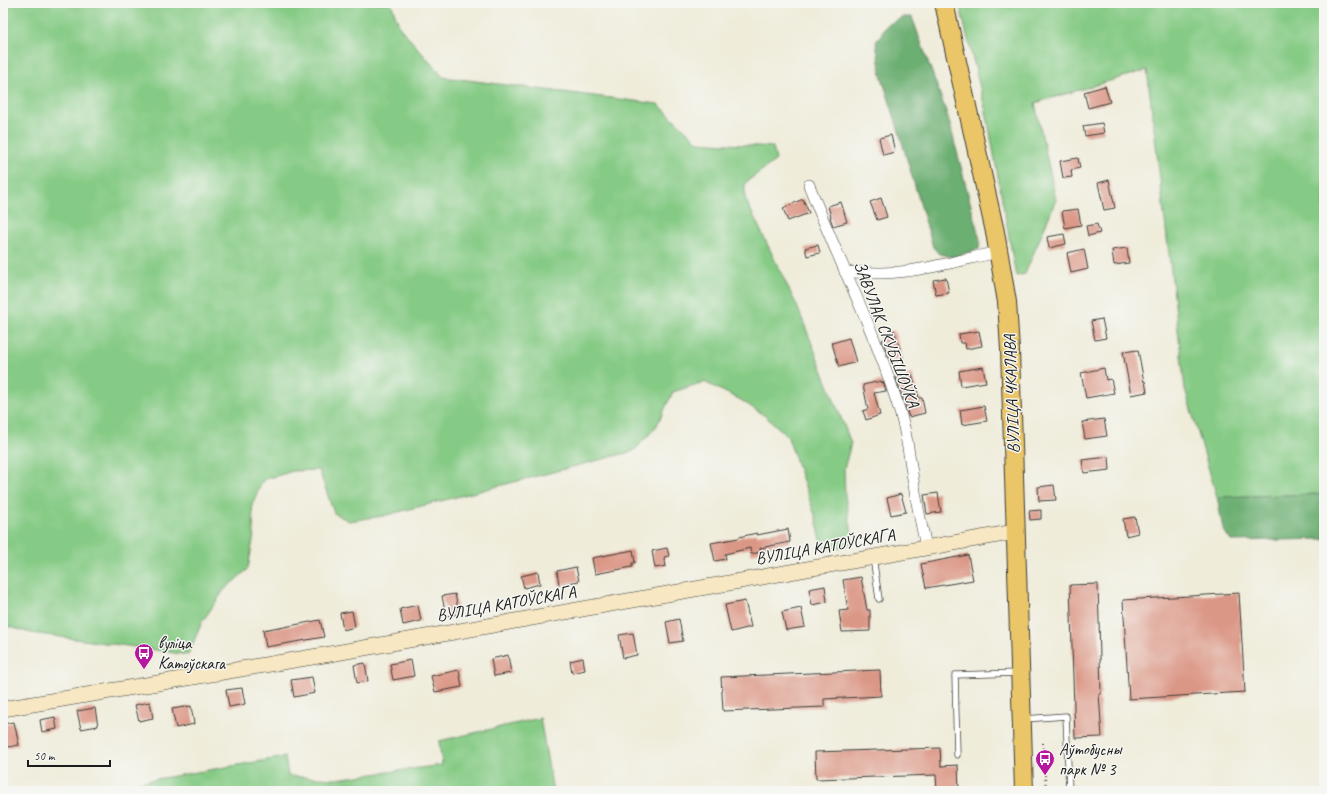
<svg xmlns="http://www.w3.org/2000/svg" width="1327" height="794" viewBox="0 0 1327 794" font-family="Caveat,sans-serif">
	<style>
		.green { fill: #86cb85; stroke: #517450 }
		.forest { fill: #6caf72; stroke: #446647 }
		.building { fill: #db9786 }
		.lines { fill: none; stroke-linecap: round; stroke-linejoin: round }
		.service-casing { stroke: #3c3b38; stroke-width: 7 }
		.minor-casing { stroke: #3c3b38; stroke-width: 12 }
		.secondary-casing { stroke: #3c3b38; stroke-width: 16 }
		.trunk-casing { stroke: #3c3b38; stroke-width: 20 }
		.path { stroke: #3c3b38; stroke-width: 2; stroke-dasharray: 1 3; stroke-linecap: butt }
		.service { stroke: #fff; stroke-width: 5.5 }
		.minor { stroke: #fff; stroke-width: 11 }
		.secondary { stroke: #f7e8c3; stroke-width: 15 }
		.trunk { stroke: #eac669; stroke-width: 18 }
		.labels { text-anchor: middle; stroke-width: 3; stroke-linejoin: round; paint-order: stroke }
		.street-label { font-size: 17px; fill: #1c1c1c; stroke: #f6f6f2 }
		.poi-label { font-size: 17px; fill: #1c1c1c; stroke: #f6f6f2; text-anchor: start }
	</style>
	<rect width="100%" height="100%" fill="#f6f6f2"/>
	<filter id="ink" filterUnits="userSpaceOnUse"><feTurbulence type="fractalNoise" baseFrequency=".025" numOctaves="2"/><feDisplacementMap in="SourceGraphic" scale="8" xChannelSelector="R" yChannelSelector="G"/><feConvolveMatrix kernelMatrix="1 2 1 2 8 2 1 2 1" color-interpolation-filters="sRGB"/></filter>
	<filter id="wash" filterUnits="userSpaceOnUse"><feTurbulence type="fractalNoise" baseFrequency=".012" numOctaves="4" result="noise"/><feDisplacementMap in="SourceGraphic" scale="16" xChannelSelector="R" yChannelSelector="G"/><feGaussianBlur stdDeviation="0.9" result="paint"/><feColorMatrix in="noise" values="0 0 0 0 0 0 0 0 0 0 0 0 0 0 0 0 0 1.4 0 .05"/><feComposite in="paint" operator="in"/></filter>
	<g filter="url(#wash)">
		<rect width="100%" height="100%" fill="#efecda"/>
		<g class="green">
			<path d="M3 3H391L400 28 443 77 658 104 698 142 773 147 776 160 745 183V198L797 306 851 443 844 469 845 496 854 543 838 548 823 549 816 518 787 435 765 416 741 400 704 382 673 392 656 427 634 451 383 516 349 521 334 513 319 470 293 471 263 480 252 505 254 534 248 569 224 590 202 622 188 655 135 647 31 633 3 625Z"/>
			<path d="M959 3H1324V494L1217 497 1185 389 1147 70 1035 103 1056 200 1025 274 1016 276 987 116Z"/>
			<path d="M540 718 553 791H123L121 785 285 757 288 776 335 779 442 765 439 741Z"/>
		</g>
		<g class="forest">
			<path d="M904 17H912L948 117 980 240 979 249 952 257 939 254 933 247 896 122 881 75 876 42 887 25Z"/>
			<path d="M1324 494V539L1231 541 1223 529 1217 497Z"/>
		</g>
		<g id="blocks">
			<g class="building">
				<path d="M1105 86 1110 102 1088 108 1084 92Z"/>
				<path d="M1102 123 1104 133 1085 136 1083 126Z"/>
				<path d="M891 135 895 152 883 155 879 138Z"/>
				<path d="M1078 158 1080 168 1071 170 1072 177 1063 178 1060 161Z"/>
				<path d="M1109 180 1115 208 1104 210 1098 183Z"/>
				<path d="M881 198 887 217 877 220 870 202Z"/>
				<path d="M803 199 809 213 788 221 783 208Z"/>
				<path d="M841 202 847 222 833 226 830 217H831L828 206Z"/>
				<path d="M1078 209 1081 225 1065 228 1062 211Z"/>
				<path d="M1097 224 1100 233 1088 236 1086 226Z"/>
				<path d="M1064 234 1066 244 1049 248 1047 237Z"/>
				<path d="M818 245 820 253 807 256 805 248Z"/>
				<path d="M1127 248 1129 263 1114 265 1112 250Z"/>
				<path d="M1084 249 1088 269 1071 273 1067 253Z"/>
				<path d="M946 278 949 293 936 295 933 280Z"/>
				<path d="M1102 319 1106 338 1095 340 1091 321Z"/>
				<path d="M894 330 903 358 891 362 882 340 887 338 885 333Z"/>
				<path d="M979 331 982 346 966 349 965 343H960L959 334Z"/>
				<path d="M849 338 856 362 839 367 832 343Z"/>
				<path d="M1138 350 1144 382 1145 381 1147 392 1131 395 1123 352Z"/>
				<path d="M983 367 986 382 961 386 959 371Z"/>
				<path d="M1104 368 1106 380 1111 379 1114 393 1086 398 1081 373Z"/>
				<path d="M912 374 919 398H922L925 413 909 417 896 378Z"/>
				<path d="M881 381V383L883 382 886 391 874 393 880 415 866 420 863 411 868 409 863 385Z"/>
				<path d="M984 406 987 421 962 425 960 410Z"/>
				<path d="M1104 419 1107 436 1085 439 1082 422Z"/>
				<path d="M1109 457 1110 470 1084 473 1082 460Z"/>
				<path d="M1054 485 1056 500 1039 501 1038 487Z"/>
				<path d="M938 493 941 512 927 514 924 495Z"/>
				<path d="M901 494 906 512 891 515 887 498Z"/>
				<path d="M1041 510V519L1030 520 1029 511Z"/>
				<path d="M1135 517 1138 533 1126 536 1123 519Z"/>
				<path d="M788 529 790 542 760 548 761 552 751 554 750 548 725 554 726 559 715 561 711 543 739 538V537L757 533V535Z"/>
				<path d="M667 548 669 556 664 557 666 566 655 568 652 551Z"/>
				<path d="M633 550 635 563H632V567L595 574 592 558Z"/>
				<path d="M968 555 973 580 926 588 921 564Z"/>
				<path d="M576 567 579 581 559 585 557 571Z"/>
				<path d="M538 572 540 584 524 588 521 576Z"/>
				<path d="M861 577 867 610H870V631L842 632 839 611 848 610 843 580Z"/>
				<path d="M1098 584 1101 694H1099L1102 737 1075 738 1070 585Z"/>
				<path d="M825 586 827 602 812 605 809 589Z"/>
				<path d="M1239 593 1245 692 1129 699 1123 600Z"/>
				<path d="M455 594 459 614 446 616 442 596Z"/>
				<path d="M745 601 751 627 731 632 725 605Z"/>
				<path d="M418 605 421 621 403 625 400 609Z"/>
				<path d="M801 608 805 627 786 630 782 612Z"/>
				<path d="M352 611 355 627 343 630 340 613Z"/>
				<path d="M679 619 683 641 670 643 666 622Z"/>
				<path d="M320 620 324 637 266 647 263 630 279 627V628Z"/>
				<path d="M633 633 637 655 623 658 619 635Z"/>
				<path d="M508 655 511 673 494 676 491 659Z"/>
				<path d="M583 658 585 670 572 673 570 661Z"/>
				<path d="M411 660 414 676 393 680 390 664Z"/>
				<path d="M365 663 368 681 357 683 354 665Z"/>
				<path d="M459 670 462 687 435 692 431 676Z"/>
				<path d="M880 670 881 696 824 699V707L723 711 721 677Z"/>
				<path d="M312 677 315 693 294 697 291 680Z"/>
				<path d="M242 688 245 704 229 707 226 690Z"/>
				<path d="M150 702 153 718 139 721 135 705Z"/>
				<path d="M191 706 194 724 176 728 172 709Z"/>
				<path d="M95 708 98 726 81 729 77 711Z"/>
				<path d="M55 717 57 729 42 732 40 720Z"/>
				<path d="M14 722 19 745 3 748V724Z"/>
				<path d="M940 748 941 766 958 765 959 791H937L936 775 816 779 815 752Z"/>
			</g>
		</g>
	</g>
	<g filter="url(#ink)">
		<use href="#blocks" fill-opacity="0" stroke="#3c3b38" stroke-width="1"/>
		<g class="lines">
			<g class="service-casing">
				<g id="service">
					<path d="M873 557 879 599"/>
					<path d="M1024 719 1066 716 1069 791"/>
					<path d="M957 755 955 675 1018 673"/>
				</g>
			</g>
			<g class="minor-casing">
				<g id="minor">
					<path d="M809 185C839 263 879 338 902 419 908 441 910 463 914 485 917 506 922 527 926 547"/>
					<path d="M845 272C857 272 870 273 882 273 921 272 960 260 998 252"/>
				</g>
			</g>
			<g class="secondary-casing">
				<path id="secondary" d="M3 709 330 654 1015 532"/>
			</g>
			<g class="trunk-casing">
				<path id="trunk" d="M944 3 995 232 1007 302 1010 350 1024 791"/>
			</g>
			<path class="path" d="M1043 743 1046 791"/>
			<use href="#service" class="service"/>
			<use href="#minor" class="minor"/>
			<use href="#secondary" class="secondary"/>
			<use href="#trunk" class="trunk"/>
		</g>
	</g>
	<defs>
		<g id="bus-pin" transform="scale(1)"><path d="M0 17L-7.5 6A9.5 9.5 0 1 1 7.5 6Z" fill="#b5179e" stroke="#f6f6f2"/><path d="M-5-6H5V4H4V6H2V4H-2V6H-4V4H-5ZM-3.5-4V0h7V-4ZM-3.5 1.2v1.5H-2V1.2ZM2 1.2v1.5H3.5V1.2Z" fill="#fff"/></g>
	</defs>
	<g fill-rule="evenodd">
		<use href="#bus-pin" x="144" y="653"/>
		<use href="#bus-pin" x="1045" y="759"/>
	</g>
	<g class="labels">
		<g class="street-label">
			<text transform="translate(887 334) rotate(69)" y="6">ЗАВУЛАК СКУБІШОЎКА</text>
			<text transform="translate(1011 394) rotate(-92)" y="6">ВУЛІЦА ЧКАЛАВА</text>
			<text transform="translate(825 546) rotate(-10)" y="6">ВУЛІЦА КАТОЎСКАГА</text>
			<text transform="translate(506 603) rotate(-10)" y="6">ВУЛІЦА КАТОЎСКАГА</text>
		</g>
		<g class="poi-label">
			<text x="158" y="649">вуліца<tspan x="158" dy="20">Катоўскага</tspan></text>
			<text x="1059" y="755">Аўтобусны<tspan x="1059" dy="20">парк № 3</tspan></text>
		</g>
	</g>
	<rect width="1327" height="794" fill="none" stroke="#f6f6f2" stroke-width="16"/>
	<path d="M28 760v6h82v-6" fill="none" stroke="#1c1c1c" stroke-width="2"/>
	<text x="34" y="760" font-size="12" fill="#1c1c1c" stroke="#f6f6f2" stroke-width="3" paint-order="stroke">50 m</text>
</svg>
